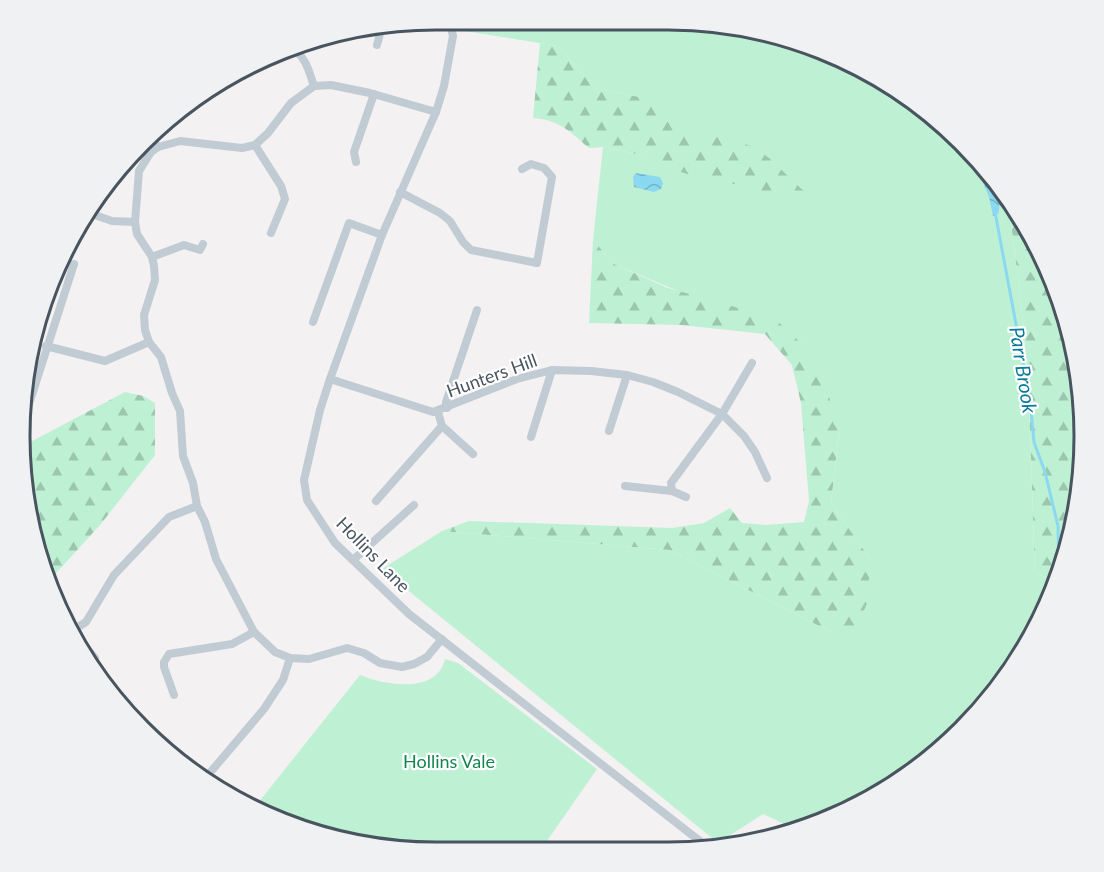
<svg xmlns="http://www.w3.org/2000/svg" width="1104" height="872" viewBox="0 0 1104 872" font-family="Lato,sans-serif">
	<style>
		.green { fill: #bef1d3 }
		.forest { fill: url(#forest-firs) }
		.water { fill: url(#water-waves) }
		.lines { fill: none; stroke-linecap: round; stroke-linejoin: round }
		.stream { stroke: #8ad9f0; stroke-width: 3 }
		.street { stroke: #c1cbd3; stroke-width: 8 }
		.labels { text-anchor: middle; stroke-width: 4.5; stroke-linejoin: round; paint-order: stroke }
		.street-label { font-size: 18px; fill: #48545f; stroke: #fff }
		.park-label { font-size: 18px; fill: #14854e; stroke: #fff }
		.water-label { font-size: 20px; font-style: italic; fill: #087a9b; stroke: #fff }
		.rim { fill: none; stroke: #48545f; stroke-width: 3 }
	</style>
	<defs>
		<pattern id="forest-firs" width="22" height="20" patternUnits="userSpaceOnUse" patternTransform="scale(1.5)"><rect width="22" height="20" fill="#bef1d3"/><path d="M5 1l3.5 6h-7zM16 11l3.5 6h-7z" fill="#9cc6ae"/></pattern>
		<pattern id="water-waves" width="16" height="10" patternUnits="userSpaceOnUse" patternTransform="scale(1.5)"><rect width="16" height="10" fill="#8ad9f0"/><path d="M0 5q4-4 8 0t8 0" fill="none" stroke="#73b3c6"/></pattern>
	</defs>
	<rect width="100%" height="100%" fill="#f3f1f1"/>
	<g class="green">
		<path d="M461 20H695L802 42 877 75 942 123 1003 196C1013 221 1014 251 1018 277 1031 375 1031 475 1035 574L1057 580 1041 621 998 690 942 749 876 797 797 830 763 814 718 843 382 569 442 531 670 550 831 632 870 559 831 503 839 431 801 343 614 264 593 240 603 147 642 155 639 97 594 88 558 46 465 31Z"/>
		<path d="M1081 388 1083 443 1076 420 1072 396Z"/>
		<path d="M445 659 458 663 597 769 542 848 355 845 277 821 254 808 360 675C384 685 437 695 445 659Z"/>
	</g>
	<g class="forest">
		<path d="M540 43 558 46 594 88 639 97 676 126 752 146 769 158 811 198 756 194 744 186 697 177 665 167 642 155 603 147 589 148C569 131 560 120 533 118Z"/>
		<path d="M1003 196 1029 228 1062 302 1081 382V388L1072 396 1076 420 1083 443 1084 464 1070 544 1057 580 1035 574C1031 475 1031 375 1018 277 1014 251 1013 221 1003 196Z"/>
		<path d="M593 240 614 264 668 288 774 318 801 343 821 369 839 431 831 503 870 559 868 601 856 629 831 632 670 550 442 531 469 521 672 528 704 523 730 508 742 523 766 525 804 522 809 501 801 403 792 365 765 334 682 325 589 323Z"/>
		<path d="M125 392 143 396 155 403V455L100 525 49 581 34 543 21 447Z"/>
	</g>
	<g class="water">
		<path d="M975 163C987 176 1005 195 998 214L993 216 989 197Z"/>
		<path d="M636 173 660 177 663 183 661 189 654 192 634 187 633 177Z"/>
	</g>
	<g class="lines">
		<path class="stream" d="M995 212 1030 399 1034 442 1045 472 1058 526 1059 573"/>
		<g class="street">
			<path d="M449 20 453 36 444 86 436 112 382 235 330 379 320 410 304 480 307 500 335 543 409 614 710 849"/>
			<path d="M377 45 382 27"/>
			<path d="M292 49C306 56 309 72 314 86"/>
			<path d="M436 112 370 93 331 85 314 86 291 103 268 133 255 145 242 148 180 141 158 147 151 152 139 171 135 222 137 234 152 257 154 266 155 280 144 315 145 330 149 342 161 357 172 393 180 411 183 456 193 483 197 506 205 522 216 559 254 632 275 652 290 658 309 659 347 648 364 653 380 663 402 667 414 664 427 657 442 639"/>
			<path d="M149 136 158 147"/>
			<path d="M255 145 281 186 285 199 271 233"/>
			<path d="M356 162 354 152 374 94"/>
			<path d="M400 192 440 213 450 221 463 242 471 250 537 263 552 177 544 168 531 164 522 169"/>
			<path d="M89 213 112 221 135 222"/>
			<path d="M85 223 91 207"/>
			<path d="M152 257 184 245 200 250 203 244"/>
			<path d="M313 322 349 223 382 235"/>
			<path d="M46 346 105 361 149 342"/>
			<path d="M330 379 433 412 517 379 552 370 591 371 627 375 653 382 678 392 722 414 744 436 755 452 767 478"/>
			<path d="M447 408 446 402 477 310"/>
			<path d="M438 412 442 426 473 454"/>
			<path d="M609 431 627 375"/>
			<path d="M20 432 74 264"/>
			<path d="M531 437 552 370"/>
			<path d="M625 486 672 491 671 483 722 414 752 363"/>
			<path d="M672 491 686 497"/>
			<path d="M376 501 442 426"/>
			<path d="M353 560 414 505"/>
			<path d="M72 631 95 658"/>
			<path d="M70 632 86 622 114 575 169 517 197 506"/>
			<path d="M174 695 164 667V662L169 654 232 644 254 632"/>
			<path d="M203 781 264 709 283 680 290 658"/>
		</g>
	</g>
	<g class="labels">
		<g class="street-label">
			<text transform="translate(492 376) rotate(-20)" y="6">Hunters Hill</text>
			<text transform="translate(373 555) rotate(46)" y="6">Hollins Lane</text>
		</g>
		<g class="park-label">
			<text x="449" y="768">Hollins Vale</text>
		</g>
		<g class="water-label">
			<text transform="translate(1023 370) rotate(81)" y="7">Parr Brook</text>
		</g>
	</g>
	<path d="M0 0H1104V872H0ZM436 30H668A406 406 0 0 1 1074 436V436A406 406 0 0 1 668 842H436A406 406 0 0 1 30 436V436A406 406 0 0 1 436 30Z" fill="#f0f1f2" fill-rule="evenodd"/>
	<path class="rim" d="M436 30H668A406 406 0 0 1 1074 436V436A406 406 0 0 1 668 842H436A406 406 0 0 1 30 436V436A406 406 0 0 1 436 30Z"/>
</svg>
